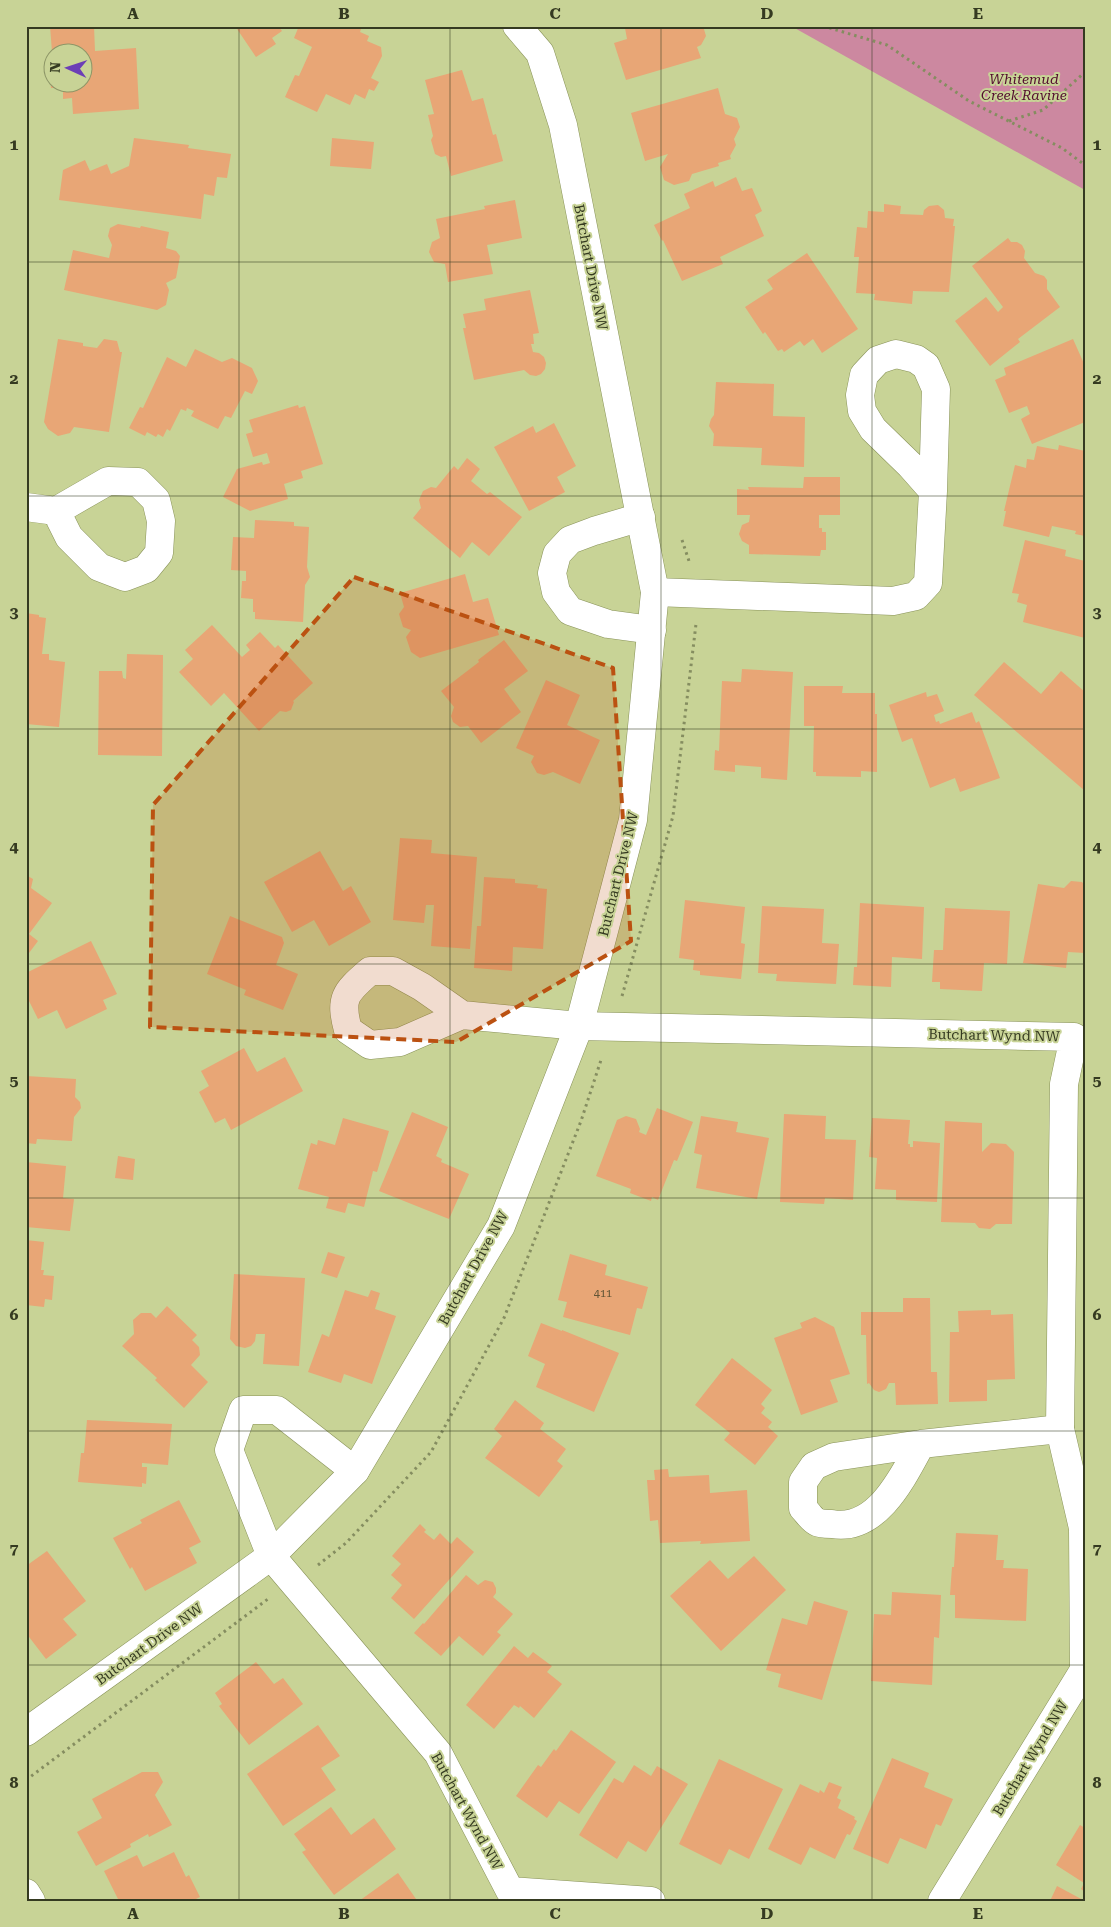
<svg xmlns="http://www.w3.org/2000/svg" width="1111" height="1927" viewBox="0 0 1111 1927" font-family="'Roboto Serif',serif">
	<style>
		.green { fill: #cc88a0 }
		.building { fill: #e8a676 }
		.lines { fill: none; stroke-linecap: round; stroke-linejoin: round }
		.minor-casing { stroke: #899359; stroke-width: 29 }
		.path { stroke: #858d60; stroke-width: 3; stroke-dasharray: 2.5 4; stroke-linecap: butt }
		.minor { stroke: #fff; stroke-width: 28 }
		.marked { fill: #bb5111; fill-opacity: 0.2; stroke: #bb5111; stroke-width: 4; stroke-dasharray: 10 6; stroke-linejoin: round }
		.grid { fill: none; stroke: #353a21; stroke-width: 1; stroke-opacity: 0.55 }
		.labels { text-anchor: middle; stroke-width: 4; stroke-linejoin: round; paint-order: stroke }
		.number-label { font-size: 11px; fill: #625536 }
		.park-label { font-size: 14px; font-style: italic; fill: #520c2e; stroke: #c8d396 }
		.street-label { font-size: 14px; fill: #353a21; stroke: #c8d396 }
		.neatline { fill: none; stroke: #353a21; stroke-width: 2 }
		.grid-label { font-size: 16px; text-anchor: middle; font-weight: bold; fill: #353a21 }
	</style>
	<rect width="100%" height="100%" fill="#c8d396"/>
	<path class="green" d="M791 26H1085V190Z"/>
	<g class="building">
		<path d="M50 26H94L95 51 136 48 139 109 73 114 72 98 63 99V88H51L49 53H52V82H82V52H52Z"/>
		<path d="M235 26H278L282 31 272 38 276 44 256 57Z"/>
		<path d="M299 26H362L360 32 369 36 367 41 381 47 382 56 371 78 379 82 374 91 369 89 365 99 355 94 350 105 326 94 317 112 285 97 295 75 299 76 312 47 294 38Z"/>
		<path d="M632 26H703L706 36 701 45 697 47 701 58 626 80 614 43 627 39 625 28Z"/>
		<path d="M462 70 472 101 483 98 493 135 496 134 503 161 451 176 446 156 441 157 435 154 431 140 433 136 428 115 434 114 425 80Z"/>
		<path d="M718 88 725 114 737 118 740 127 734 139 736 145 730 156 731 159 718 163 719 166 692 174 689 181 674 185 664 180 660 167 668 154 645 161 631 113Z"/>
		<path d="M134 138 189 145 188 148 231 154 227 178 217 177 214 196 204 194 201 219 59 200 63 170 85 160 90 171 107 164 111 174 129 166Z"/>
		<path d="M332 138 374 142 371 169 330 166Z"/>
		<path d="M736 177 742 191 752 188 762 211 755 215 764 236 720 257 723 264 682 281 663 240 662 241 654 225 690 208 684 194 713 181 715 187Z"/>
		<path d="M515 200 522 238 487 245 493 274 448 282 445 264 434 262 429 252 432 242 440 238 436 219 485 209 484 206Z"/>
		<path d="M884 204 901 206 900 214 923 215 924 210 929 206 938 205 944 210 945 218 954 219 953 226H955L949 292 913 291 912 304 874 300 875 294 856 293 859 257H854L857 227 867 228 868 211 884 212Z"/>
		<path d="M118 224 140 228 141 226 169 232 166 248 176 251 180 256 176 278 166 283 169 290 166 305 157 310 64 290 73 250 109 258 112 245 108 236 110 228Z"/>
		<path d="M1008 238 1011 242H1017L1022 245 1025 251 1024 258 1035 273 1044 276 1047 280V289L1060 307 1018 339 1020 342 990 366 955 321 986 297 998 312 1003 307 972 266Z"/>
		<path d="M807 253 858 329 822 353 813 339 804 346 800 341 784 352 782 349 778 351 765 332 763 334 745 307 773 289 767 280Z"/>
		<path d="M530 290 539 333 533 334 534 344H531L533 352 539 353 544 357 546 363 545 369 541 374 536 376 530 375 524 370 474 380 463 328H466L463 314 486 310 484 299Z"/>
		<path d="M58 339 83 343V346L97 348 104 339 117 341 120 352H122L109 432 74 427 70 433 58 436 48 429 44 422Z"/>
		<path d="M1073 339 1085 366V422L1032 444 1021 419 1030 414 1027 406 1009 413 995 380 1006 375 1004 368Z"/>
		<path d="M195 349 222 362 232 358 252 368 258 381 252 394 245 391 231 418 225 416 218 429 191 416 194 411 187 408 186 411 181 409 170 431 167 429 163 437 158 434 156 437 147 432 145 436 129 428 140 407 143 408 167 357 186 367Z"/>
		<path d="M716 382 774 384 773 416 805 417 804 467 761 465 762 448 713 446 714 434 709 426 711 419 714 415Z"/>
		<path d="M298 405 299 408 305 406 323 464 301 471 303 478 284 484 288 499 250 511 223 497 237 469 262 462 263 465 270 463 267 453 253 457 246 434 253 432 249 420Z"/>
		<path d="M554 423 576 466 557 477 565 492 529 511 494 447 533 426 536 433Z"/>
		<path d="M1059 445 1085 451V536L1075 534 1076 531 1052 526 1049 537 1003 526 1006 511H1004L1015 465 1026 468 1027 459 1034 460 1037 446 1058 450Z"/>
		<path d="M467 458 480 469 471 481 487 494 490 492 522 517 489 556 472 542 460 558 413 518 421 508 419 500 423 491 431 487 436 488 454 466 458 470Z"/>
		<path d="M804 477H840V515H819V528H822V532H826V550H821L820 556 749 554V545L742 541 739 534 742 525 749 522 750 515H737V489L749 490 748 487 803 488Z"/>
		<path d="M255 520 294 522V526L309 527 307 567 310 577 305 585 303 622 255 619V612H253V599L241 598 242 581H246V571L231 570 233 537 254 538Z"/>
		<path d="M1025 540 1066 550 1065 556 1085 561V638L1023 622 1027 605 1017 602 1019 594 1012 593Z"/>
		<path d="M465 574 473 602 488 598 499 635 420 658 411 652 406 637 411 630 403 627 399 614 404 607 400 593Z"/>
		<path d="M26 613 39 615V617L46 618 42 654H49V660L65 662 59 727 26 724Z"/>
		<path d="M212 625 242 657 250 650 246 645 260 632 275 648 278 645 313 683 293 701 294 702 291 710 286 712 280 711 259 731 224 693 211 706 179 672 193 659 185 650Z"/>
		<path d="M504 640 528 671 504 689 521 712 481 743 468 726 460 727 453 722 451 716 454 707 441 691 479 662 478 660Z"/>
		<path d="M127 654 163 655 162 756 98 755 99 671H122L123 678 126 679Z"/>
		<path d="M1004 662 1041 694 1061 671 1085 692V791L974 695Z"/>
		<path d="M742 669 793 672 787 780 761 778V767L735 765V772L714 770 715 750 719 751 722 681 741 682Z"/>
		<path d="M546 680 580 695 567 725 600 740 580 784 553 772 544 775 537 773 531 762 534 756 516 748Z"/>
		<path d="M804 686H843L842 693H875V714H877V772L861 771V777L816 776V772H813L814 726H804Z"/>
		<path d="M926 692 927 697 937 694 944 711 934 715 936 722 939 721 940 724 972 712 976 723 979 721 1000 778 960 792 955 778 930 788 912 738 902 742 889 705Z"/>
		<path d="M400 838 432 840 431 853 477 857 470 949 431 946 434 905H426L424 923 393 920Z"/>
		<path d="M320 851 343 891 351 886 371 922 329 946 314 920 292 932 264 882Z"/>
		<path d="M26 875 33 879 31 888 52 903 29 934 38 941 26 957Z"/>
		<path d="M484 877 515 879V883L538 885 537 888 547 889 543 949 513 947 512 971 474 968 477 926H481Z"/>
		<path d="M1071 881 1082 882 1085 886V953L1068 952 1066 968 1023 963 1038 884 1064 888Z"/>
		<path d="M685 900 745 907 741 943 745 944 741 979 700 975V971L693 970 694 960 679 958Z"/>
		<path d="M860 903 924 907 922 959 892 957 891 987 853 985 854 967H857Z"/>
		<path d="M762 906 824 909 822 943 839 944 836 984 776 981 777 974 758 973Z"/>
		<path d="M945 908 1010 911 1007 964 984 963 982 991 940 989V982H932L934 950H943Z"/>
		<path d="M230 916 282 937 284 943 276 965 298 974 283 1010 244 995 246 990 207 974Z"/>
		<path d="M91 941 117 994 103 1000 107 1009 66 1029 57 1010 38 1019 26 995V973Z"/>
		<path d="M244 1048 257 1072 285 1057 303 1091 231 1130 225 1118 215 1123 199 1092 209 1086 201 1071Z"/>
		<path d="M26 1076 76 1079 75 1097 80 1102 81 1108 74 1117 72 1141 37 1139 36 1144 26 1143Z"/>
		<path d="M657 1108 693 1122 677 1161 674 1160 658 1200 652 1197 651 1201 630 1193 631 1189 596 1176 617 1120 626 1116 636 1119 640 1129 639 1132 646 1135Z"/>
		<path d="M412 1112 448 1127 436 1156 442 1159 441 1162 469 1174 449 1219 379 1191Z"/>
		<path d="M784 1114 826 1116 825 1139 856 1140 853 1200 825 1198 824 1204 780 1202Z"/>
		<path d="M701 1116 738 1122 736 1132 769 1138 757 1199 696 1188 702 1155 694 1153Z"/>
		<path d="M343 1118 389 1131 377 1172 373 1171 364 1207 348 1203 345 1213 326 1208 329 1197 298 1189 311 1143 317 1145 318 1140 335 1145Z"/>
		<path d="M872 1118 910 1120 908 1144H910V1147H913V1141L940 1143 937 1202 896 1200V1190L875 1189 877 1158 869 1157Z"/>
		<path d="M945 1121 982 1123V1152L991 1143 1006 1144 1014 1152 1012 1224H996L990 1229 979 1228 975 1223 941 1222Z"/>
		<path d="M118 1156 135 1159 133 1180 115 1178Z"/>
		<path d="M26 1162 66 1166 63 1198 74 1199 70 1231 26 1227Z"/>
		<path d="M26 1240 44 1242 41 1270H44L43 1275 54 1276 52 1300 45 1299 44 1307 26 1305Z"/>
		<path d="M328 1252 345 1257 337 1278 321 1273Z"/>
		<path d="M570 1254 607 1265 605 1275 648 1287 642 1309 637 1308 630 1335 563 1317 567 1302 558 1300Z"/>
		<path d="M234 1274 305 1278 299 1366 263 1364 265 1334H256L255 1341 251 1346 245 1348 236 1346 230 1339Z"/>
		<path d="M345 1290 368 1297 371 1290 380 1293 375 1309 396 1316 372 1384 344 1374 341 1383 308 1372 322 1334 329 1337Z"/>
		<path d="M903 1298H930L931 1372H937L938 1404 896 1405 895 1383H889L886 1389 879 1392 874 1390 869 1383 867 1384 866 1335H861V1312H903Z"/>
		<path d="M167 1306 197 1335 192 1340 199 1347 200 1355 191 1365 208 1382 184 1408 155 1380 157 1378 122 1346 134 1334 133 1320 141 1313H151L156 1318Z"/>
		<path d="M991 1310V1315L1013 1314 1015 1379 987 1380V1401L949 1402 950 1332H959L958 1311Z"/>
		<path d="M815 1317 834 1327 850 1374 830 1380 838 1402 801 1415 774 1338 802 1328 800 1323Z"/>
		<path d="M541 1323 562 1331V1330L619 1353 594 1412 536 1387 545 1364 528 1356Z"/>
		<path d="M732 1358 772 1390 761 1404 765 1408 761 1413 772 1422 768 1427 778 1436 755 1465 724 1440 730 1433 695 1405Z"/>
		<path d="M515 1400 544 1423 540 1429 566 1449 557 1461 563 1466 539 1497 485 1458 502 1436 494 1429Z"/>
		<path d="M87 1420 172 1424 168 1465 142 1463V1467H147L146 1484 142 1483V1487L78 1482 81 1453H84Z"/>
		<path d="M668 1469 669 1477 709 1475 710 1493 747 1490 750 1541 700 1544 701 1541 660 1543 658 1520 650 1521 647 1480H655L654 1470Z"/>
		<path d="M179 1500 201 1542 189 1548 197 1563 145 1591 132 1567 130 1569 113 1538 142 1523 140 1520Z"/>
		<path d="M420 1524 426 1530 424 1532 434 1540 440 1533 451 1544 457 1537 474 1552 414 1619 391 1598 402 1585 391 1575 401 1564 392 1556Z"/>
		<path d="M956 1533 998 1535 996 1560H1004L1003 1568 1028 1569 1026 1621 955 1618V1595H950L952 1567H954Z"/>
		<path d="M47 1551 86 1601 63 1619 77 1635 46 1659 26 1633V1566Z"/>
		<path d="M754 1556 786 1590 721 1651 670 1596 710 1560 728 1579Z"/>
		<path d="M466 1575 478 1585 485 1580 493 1582 496 1588V1593L493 1597 513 1614 497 1632 501 1635 483 1656 459 1636 441 1656 414 1633 423 1623 424 1624Z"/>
		<path d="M892 1592 941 1595 939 1638 934 1637 932 1685 871 1681 874 1614 891 1615Z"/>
		<path d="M814 1601 848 1611 822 1700 778 1687 781 1674 766 1670 782 1618 807 1625Z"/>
		<path d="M514 1646 528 1658 533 1652 552 1666 547 1672 562 1684 534 1718 520 1706 519 1708 514 1705 494 1729 466 1705Z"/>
		<path d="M256 1662 274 1684 283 1678 303 1704 249 1745 219 1706 222 1704 215 1693Z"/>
		<path d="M318 1725 340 1756 321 1768 336 1790 283 1826 247 1774Z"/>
		<path d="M571 1730 616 1762 579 1814 559 1801 547 1818 516 1796 538 1765 541 1767 554 1749 556 1751Z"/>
		<path d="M892 1758 929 1773 924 1787 953 1799 941 1826 936 1824 926 1849 900 1838 888 1864 853 1849Z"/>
		<path d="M719 1759 783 1789 749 1859 729 1849 721 1865 679 1844Z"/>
		<path d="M634 1765 651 1776 657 1766 688 1784 646 1852 628 1841 617 1859 579 1835 614 1778 623 1783Z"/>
		<path d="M142 1772H158L163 1782 155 1795 172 1825 149 1837 148 1834 130 1844 131 1847 96 1866 77 1832 102 1818 92 1799Z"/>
		<path d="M829 1782 842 1787 837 1798 841 1800 838 1808 855 1817 854 1819 857 1821 850 1835 847 1834 835 1859 810 1847 801 1865 768 1849 800 1784 819 1793 820 1790 824 1793Z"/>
		<path d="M331 1807 351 1835 374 1818 396 1849 334 1895 302 1852 306 1850 294 1834Z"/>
		<path d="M1080 1825 1085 1828V1892L1081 1889 1084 1883 1056 1865Z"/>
		<path d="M174 1852 186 1877 189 1875 200 1897 192 1901H119L104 1871 137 1855 143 1867Z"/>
		<path d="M398 1873 416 1899 414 1901H359Z"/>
		<path d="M1057 1886 1085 1901H1050Z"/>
	</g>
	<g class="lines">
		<g class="minor-casing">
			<g id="minor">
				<path d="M26 507 56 511 108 481 138 482 156 500 161 521 159 553 146 569 125 577 99 567 69 537 56 511"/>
				<path d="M641 517 594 531 570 540 557 554 552 573 556 592 570 611 608 624 652 630"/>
				<path d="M655 592 893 601 916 596 928 583 933 491 936 389 926 366 916 359 896 354 878 360 864 375 860 395 862 411 873 429 910 465 933 491"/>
				<path d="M462 1015 400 1042 370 1045 348 1030C339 997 346 992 370 971H393L422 987 462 1015 579 1026 1074 1037 1064 1084 1060 1429 1083 1528 1084 1670 942 1901"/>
				<path d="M921 1444C903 1477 877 1532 832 1524 828 1524 820 1524 817 1522 812 1520 807 1512 803 1508V1482L814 1466 834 1457 921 1444 1060 1429"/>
				<path d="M355 1471 277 1410H243L229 1450 271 1556 438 1753 510 1891 651 1901"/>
				<path d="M26 1732 271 1556 355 1471 501 1226 579 1026 633 820 655 592 563 125 540 53 517 26"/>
				<path d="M26 1893 31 1901"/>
			</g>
		</g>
		<g class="path">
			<path d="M823 26 887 45 969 101 1062 148 1085 165"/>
			<path d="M1009 121 1043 110 1085 72"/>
			<path d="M682 540 690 564"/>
			<path d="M622 996 673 816 696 624"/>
			<path d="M318 1565 346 1543 431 1452 504 1318 581 1121 602 1057"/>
			<path d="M26 1780 268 1599"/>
		</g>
		<use href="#minor" class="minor"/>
	</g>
	<path class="marked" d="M354 577 613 668 631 941 456 1042 150 1027 153 805Z"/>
	<path class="grid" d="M239 26V1901M450 26V1901M661 26V1901M872 26V1901M26 262H1085M26 496H1085M26 729H1085M26 964H1085M26 1198H1085M26 1431H1085M26 1665H1085"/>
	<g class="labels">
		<g class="number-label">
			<text x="603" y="1297">411</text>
		</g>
		<g class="park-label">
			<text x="1024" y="84">Whitemud<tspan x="1024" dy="16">Creek Ravine</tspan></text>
		</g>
		<g class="street-label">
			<text transform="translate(591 267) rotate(79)" y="5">Butchart Drive NW</text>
			<text transform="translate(618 874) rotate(-76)" y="5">Butchart Drive NW</text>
			<text transform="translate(994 1035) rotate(1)" y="5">Butchart Wynd NW</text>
			<text transform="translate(473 1268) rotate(-61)" y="5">Butchart Drive NW</text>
			<text transform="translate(149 1644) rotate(-36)" y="5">Butchart Drive NW</text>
			<text transform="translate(1030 1758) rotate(-59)" y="5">Butchart Wynd NW</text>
			<text transform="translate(467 1811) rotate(61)" y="5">Butchart Wynd NW</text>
		</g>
	</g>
	<rect width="1111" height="1927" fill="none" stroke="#c8d396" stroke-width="55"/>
	<g transform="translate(68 68) rotate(273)"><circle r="24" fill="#c8d396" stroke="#8d9667"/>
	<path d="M0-4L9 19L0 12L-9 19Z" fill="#6c3eb6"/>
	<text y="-8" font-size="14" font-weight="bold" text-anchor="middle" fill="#353a21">N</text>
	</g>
	<rect x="28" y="28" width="1056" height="1872" class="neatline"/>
	<g class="grid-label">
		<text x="133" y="19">A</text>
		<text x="344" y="19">B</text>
		<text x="555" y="19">C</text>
		<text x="767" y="19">D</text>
		<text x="978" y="19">E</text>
		<text x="14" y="150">1</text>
		<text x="1097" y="150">1</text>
		<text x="14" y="384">2</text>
		<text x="1097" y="384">2</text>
		<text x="14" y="618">3</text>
		<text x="1097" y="618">3</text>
		<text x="14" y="852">4</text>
		<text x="1097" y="852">4</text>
		<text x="14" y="1086">5</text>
		<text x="1097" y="1086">5</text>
		<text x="14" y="1320">6</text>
		<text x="1097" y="1320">6</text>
		<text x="14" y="1554">7</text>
		<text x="1097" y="1554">7</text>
		<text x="14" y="1788">8</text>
		<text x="1097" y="1788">8</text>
		<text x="133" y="1919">A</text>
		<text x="344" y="1919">B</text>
		<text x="555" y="1919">C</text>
		<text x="767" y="1919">D</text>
		<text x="978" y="1919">E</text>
	</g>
</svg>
